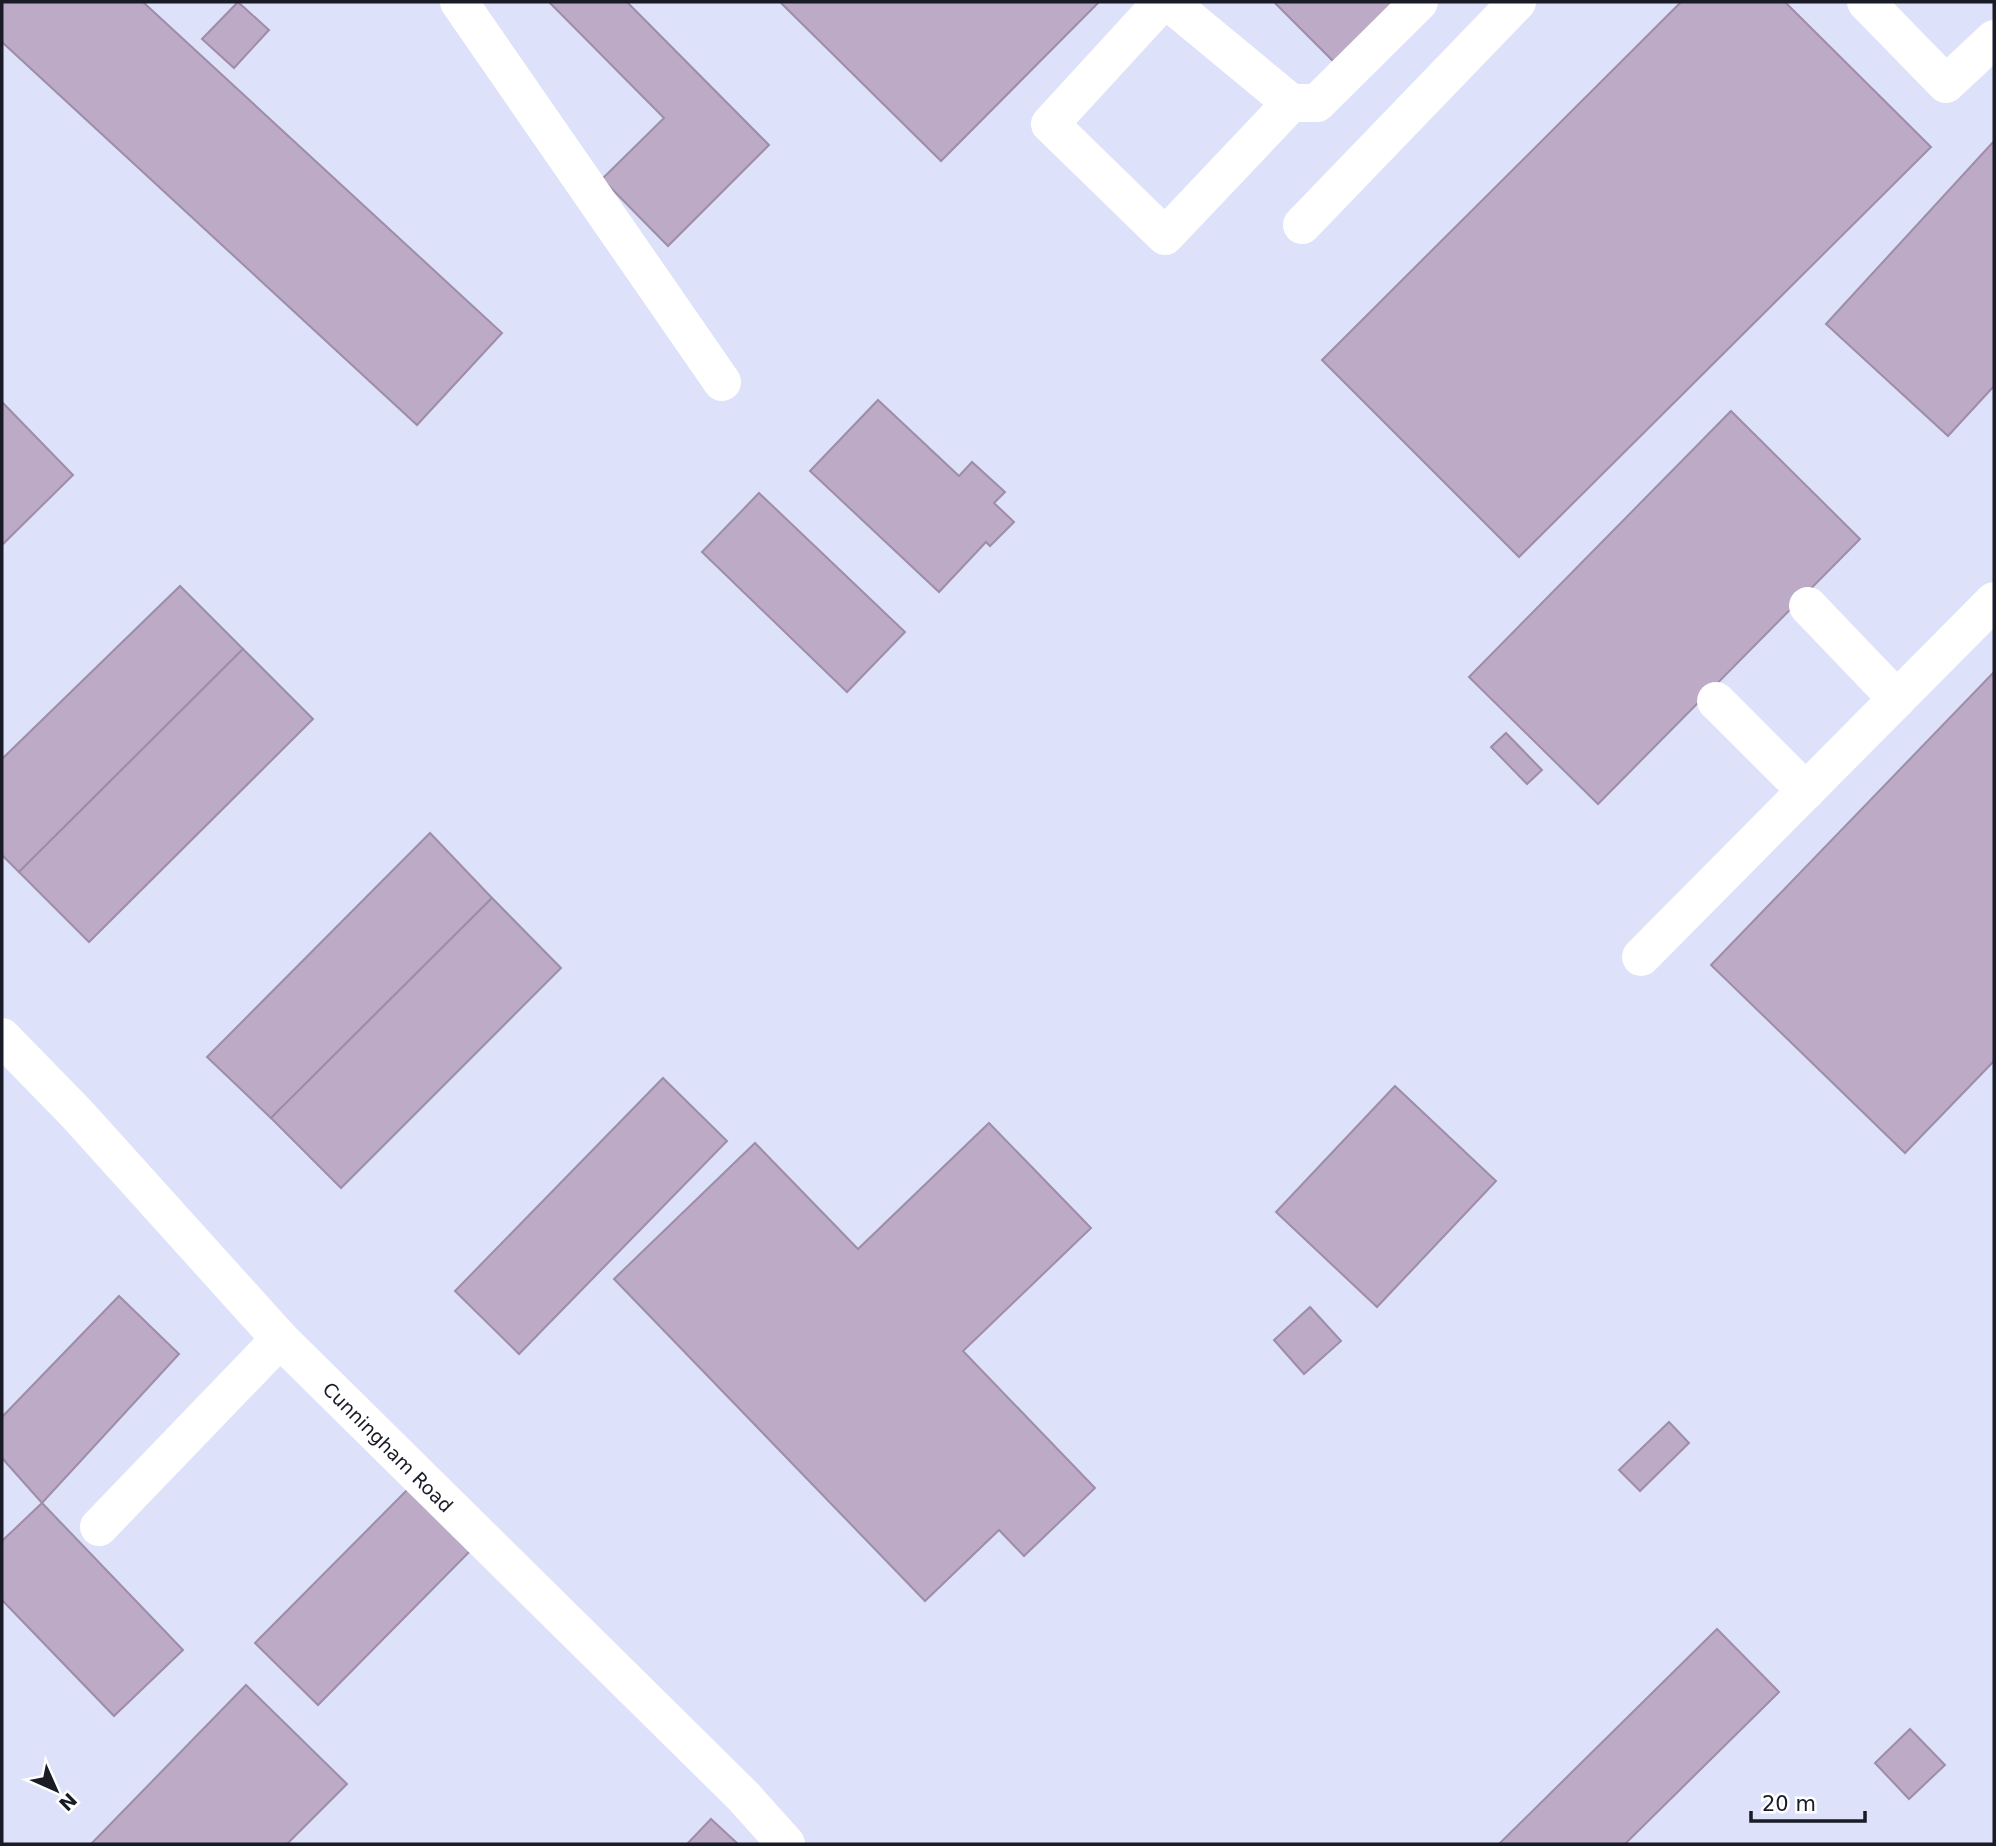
<svg xmlns="http://www.w3.org/2000/svg" width="1996" height="1846" viewBox="0 0 1996 1846" font-family="'DejaVu Sans',sans-serif">
	<style>
		.building { fill: #bcaac6; stroke: #9e8da8; stroke-width: 2 }
		.lines { fill: none; stroke-linecap: round; stroke-linejoin: round }
		.minor { stroke: #fff; stroke-width: 38 }
		.labels { text-anchor: middle; stroke-width: 5; stroke-linejoin: round; paint-order: stroke }
		.street-label { font-size: 19px; fill: #191b26; stroke: #fff }
	</style>
	<rect width="100%" height="100%" fill="#dde1fa"/>
	<g class="building">
		<path d="M2 2H143L502 333 417 425 2 42Z"/>
		<path d="M238 2 269 30 234 68 202 39Z"/>
		<path d="M549 2H627L769 145 668 246 602 179 664 118Z"/>
		<path d="M780 2H1099L941 161Z"/>
		<path d="M1274 2H1398L1335 63Z"/>
		<path d="M1681 2H1785L1931 147 1519 557 1322 360Z"/>
		<path d="M1994 141V386L1948 436 1826 324Z"/>
		<path d="M878 400 959 476 972 462 1005 492 994 503 1014 522 990 546 986 542 939 592 810 471Z"/>
		<path d="M2 402 73 475 2 545Z"/>
		<path d="M1731 411 1860 539 1598 804 1469 677Z"/>
		<path d="M759 493 905 632 847 692 702 552Z"/>
		<path d="M180 586 243 649 19 872 2 855V759Z"/>
		<path d="M243 649 313 719 89 942 19 872Z"/>
		<path d="M1994 672V1061L1905 1153 1711 965Z"/>
		<path d="M1506 733 1542 770 1527 784 1491 747Z"/>
		<path d="M430 833 492 898 271 1118 207 1057Z"/>
		<path d="M492 898 561 968 341 1188 271 1118Z"/>
		<path d="M663 1078 727 1141 519 1354 455 1291Z"/>
		<path d="M1395 1086 1496 1181 1377 1307 1276 1212Z"/>
		<path d="M989 1123 1091 1228 963 1351 1095 1488 1024 1556 999 1530 925 1601 614 1279 755 1143 858 1249Z"/>
		<path d="M119 1296 179 1354 42 1503 2 1458V1417Z"/>
		<path d="M1310 1307 1341 1341 1304 1374 1274 1340Z"/>
		<path d="M1669 1422 1689 1443 1640 1491 1619 1470Z"/>
		<path d="M419 1478 481 1540 318 1705 255 1643Z"/>
		<path d="M42 1503 183 1650 114 1716 2 1600V1541Z"/>
		<path d="M1717 1629 1779 1692 1625 1844H1499Z"/>
		<path d="M246 1685 347 1784 287 1844H91Z"/>
		<path d="M1910 1729 1945 1765 1909 1799 1875 1763Z"/>
		<path d="M711 1819 738 1844H687Z"/>
	</g>
	<g class="lines">
		<g class="minor">
			<path d="M459 2 722 382"/>
			<path d="M1162 2 1050 124 1165 236 1291 103"/>
			<path d="M1169 2 1291 103H1317L1419 2"/>
			<path d="M1866 2 1946 84 1994 39"/>
			<path d="M1302 225 1517 2"/>
			<path d="M1808 606 1897 699"/>
			<path d="M1716 701 1806 791"/>
			<path d="M1641 957 1994 601"/>
			<path d="M2 1037 77 1114 280 1339 744 1797 786 1844"/>
			<path d="M99 1527 280 1339"/>
		</g>
	</g>
	<g class="labels">
		<g class="street-label">
			<text transform="translate(388 1447) rotate(45)" y="7">Cunningham Road</text>
		</g>
	</g>
	<rect width="1996" height="1846" fill="none" stroke="#191b26" stroke-width="7"/>
	<g transform="translate(56 1790) rotate(135)" stroke="#ffffff" stroke-width="5" paint-order="stroke">
	<path d="M0-5L12 26L0 18L-12 26Z" fill="#191b26"/>
	<text y="-10" font-size="19" font-weight="bold" text-anchor="middle" fill="#191b26">N</text>
	</g>
	<path d="M1751 1811v10h114v-10" fill="none" stroke="#191b26" stroke-width="3.5"/>
	<text x="1762" y="1811" font-size="21" fill="#191b26" stroke="#ffffff" stroke-width="5" paint-order="stroke">20 m</text>
</svg>
